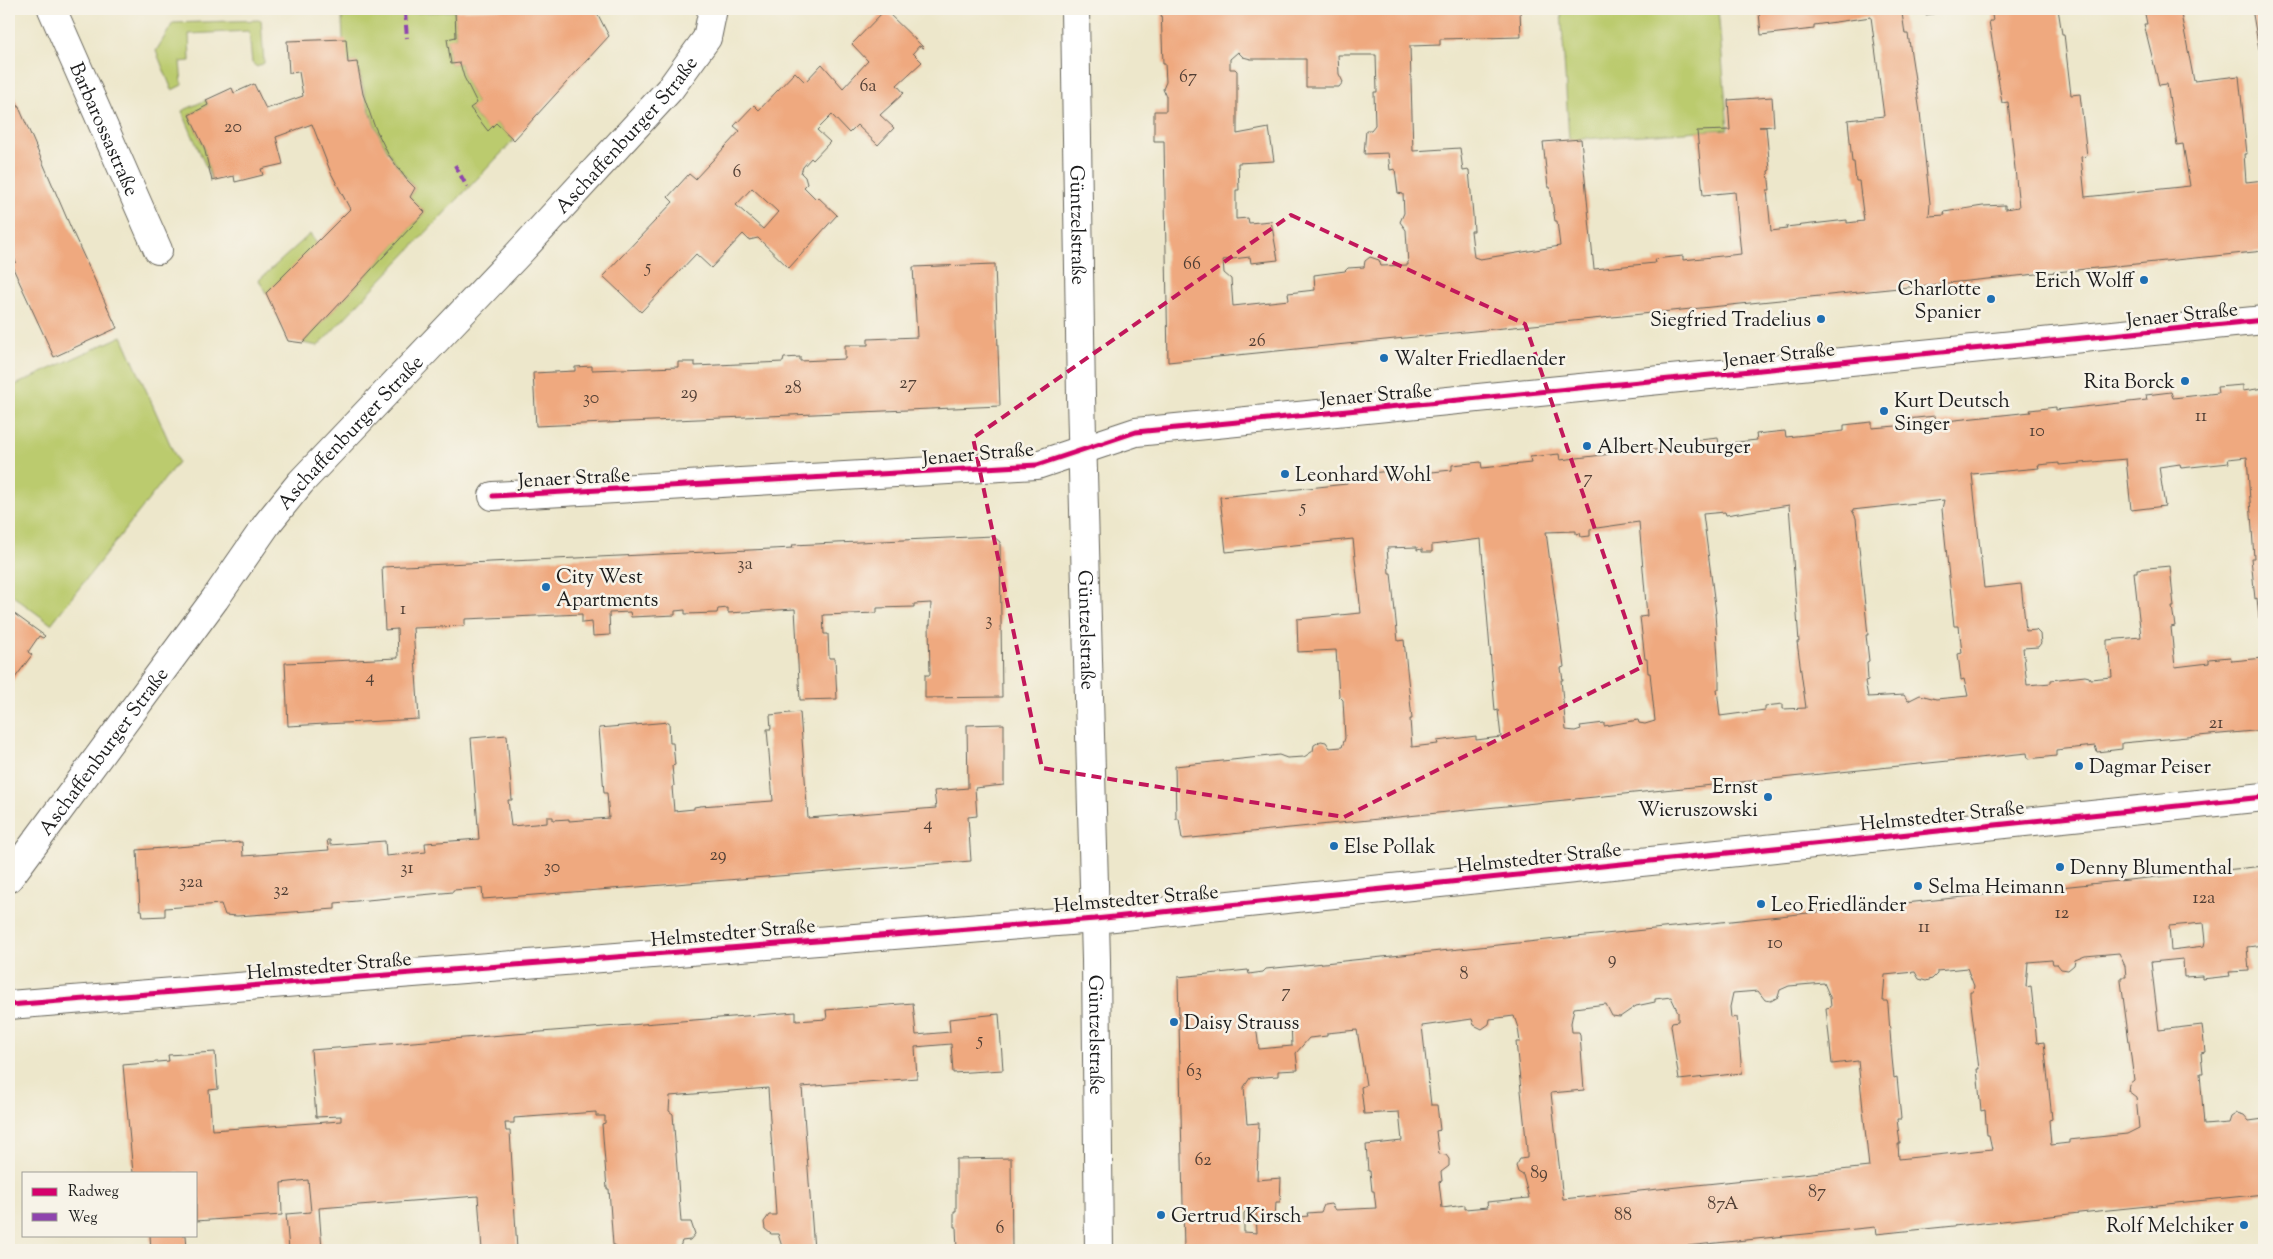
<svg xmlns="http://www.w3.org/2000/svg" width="2273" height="1259" viewBox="0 0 2273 1259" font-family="'Sorts Mill Goudy',serif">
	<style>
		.green { fill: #bbcb6e; stroke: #6c7445 }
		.building { fill: #efa97f; fill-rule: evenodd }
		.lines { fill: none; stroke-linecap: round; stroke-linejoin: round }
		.minor-casing { stroke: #656359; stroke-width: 30 }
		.minor { stroke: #fff; stroke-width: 28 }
		.quiet { stroke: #8e44ad; stroke-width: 4; stroke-dasharray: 8 4; stroke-linecap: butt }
		.cycleway-casing { stroke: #f7f3e8; stroke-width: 8 }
		.cycleway { stroke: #d6006c; stroke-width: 5 }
		.marked { fill: none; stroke: #c2185b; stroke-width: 4; stroke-dasharray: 10 6; stroke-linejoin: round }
		.poi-dot { fill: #1f6fb2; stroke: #f7f3e8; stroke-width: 2 }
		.labels { text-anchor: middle; stroke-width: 5; stroke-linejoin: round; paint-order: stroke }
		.number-label { font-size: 18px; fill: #513f35 }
		.street-label { font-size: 20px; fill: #1c1c1c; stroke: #f7f3e8 }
		.poi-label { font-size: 20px; fill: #1c1c1c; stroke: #f7f3e8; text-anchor: start }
	</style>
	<rect width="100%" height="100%" fill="#f7f3e8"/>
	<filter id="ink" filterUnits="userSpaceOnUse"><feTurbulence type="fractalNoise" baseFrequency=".02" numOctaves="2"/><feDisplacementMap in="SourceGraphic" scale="10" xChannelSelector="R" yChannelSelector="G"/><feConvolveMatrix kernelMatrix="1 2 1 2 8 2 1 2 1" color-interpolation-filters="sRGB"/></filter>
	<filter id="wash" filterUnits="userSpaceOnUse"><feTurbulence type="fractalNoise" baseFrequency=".0096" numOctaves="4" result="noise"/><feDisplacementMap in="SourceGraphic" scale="20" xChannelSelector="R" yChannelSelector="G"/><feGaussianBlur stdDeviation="1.12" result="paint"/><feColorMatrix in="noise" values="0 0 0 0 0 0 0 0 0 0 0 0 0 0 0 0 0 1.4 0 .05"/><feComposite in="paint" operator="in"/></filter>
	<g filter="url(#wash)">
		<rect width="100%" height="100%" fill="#ede7cb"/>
		<g class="green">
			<path d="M1561 9H1718L1728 129 1569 140Z"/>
			<path d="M455 11 456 37 447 40 451 64 460 63 464 77 477 103 470 109 488 130 496 123 514 140 318 346 303 343 425 212 410 197 415 188C379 146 369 116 357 62L348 63 343 39 342 16Z"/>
			<path d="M261 20 264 63 257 67 252 63 249 31 189 34 190 61 180 62 182 85 172 90 156 51 173 23Z"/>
			<path d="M206 100 208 105 189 115 204 147 212 181 182 111Z"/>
			<path d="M310 234 317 244 266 293 259 280Z"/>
			<path d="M122 336 178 462 51 624 9 593V388Z"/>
		</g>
		<g id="blocks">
			<g class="building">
				<path d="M506 9H595L609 36 514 140 496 123 488 131 470 108 477 103 464 77 460 63 451 64 447 39 456 37 455 11Z"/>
				<path d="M1161 9H1520L1521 37 1440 39V45L1410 46 1413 151 1460 148 1463 171 1469 170 1473 215 1474 231H1471L1474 257 1480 259 1560 246 1557 221H1555L1550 187H1548L1543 142 1581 139 1594 269 1655 263 1654 259 1683 256V260L1741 254 1735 192 1703 195 1697 131 1730 130 1728 100 1772 97 1774 126 1759 127H1766L1770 170 1768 171 1770 190H1767L1771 231 1787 229 1786 227 1847 220V223L1864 221 1859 181H1856L1854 162H1852L1848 120 1884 116 1871 17 1814 25V29L1761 35 1759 12 1766 11V9H1944V12L1925 15 1924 12 1902 13 1905 34H1908L1920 112 1930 203 1929 216 1945 215 1944 212 1983 206 2005 205V209L2019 207 2008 102 2002 103 1989 21H1993L1991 9H2058L2062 34H2064L2071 95 2080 94 2087 156 2081 157 2085 197 2190 186 2183 144 2177 145 2167 84 2159 85 2144 24H2147L2144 9H2180L2194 81 2239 76 2247 154H2244L2246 182 2264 180V251L1168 362 1164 141H1154V111H1166V96L1163 89 1166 82 1165 64H1163ZM1238 52 1243 57 1251 59H1306V87H1339L1343 82 1339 74 1338 55H1376L1377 92H1374L1375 125 1371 130H1366L1364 154 1388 153 1390 170 1395 169 1398 193 1403 194 1404 213 1400 222 1406 230 1408 265 1381 266 1379 260 1370 257 1365 261 1364 267 1348 268 1345 271 1314 275 1315 290 1288 293 1289 300 1233 306 1231 279 1224 273 1223 260 1250 257 1251 263 1278 260 1271 221 1249 223 1248 218 1236 219V190H1239L1238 163 1274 161 1269 128 1237 134V71L1235 69H1230V59Z"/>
				<path d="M2252 9H2264V48L2259 49Z"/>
				<path d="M885 10 924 48 919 46 913 53 922 62 897 85 904 93 880 115 894 128 878 145 857 125 849 133 832 115 817 130 830 142 813 160 811 158 803 167 801 173 805 177 807 184 804 187 816 199 818 197 837 215 789 268 758 238 749 240 743 234 711 268 696 254 641 312 603 276 673 202 668 197 689 174 695 179 740 131 734 126 754 105 759 110 795 72 805 82 822 64 843 88 868 61 852 44ZM752 188 778 212 763 229 736 205Z"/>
				<path d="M346 39 348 63 357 62 363 94 374 125 388 154 407 180 415 188 410 197 425 212 303 343 288 341 266 293 350 209 331 173 312 124 276 137 283 164 261 169 263 175 235 182 234 176 212 181 204 147 189 115 208 105 206 100 232 88 234 93 254 84 266 109 303 96 299 72 289 73 287 41Z"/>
				<path d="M9 84 74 235 117 328 54 357 11 264 16 262 9 247Z"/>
				<path d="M995 264 1000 406 536 426 533 373 575 371V367L592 366V370L678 367V362H695V366L783 362 784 358 800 357V361L845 359V345H868V339L917 337 913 267Z"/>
				<path d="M2243 385V391L2264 388V628L2262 618H2259L2257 598 2255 599 2251 558H2254L2247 457 2228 459 2229 463 2181 468 2180 464 2159 467 2165 506 2131 510 2126 459 2059 465V463L2038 465 2039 468 1972 474 1984 588 2021 584 2026 631 2036 630 2040 634 2041 643 2038 647 2023 648 2027 685 2051 683V680L2085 676 2089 677 2090 679 2112 677 2110 654 2107 650V640L2141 637 2134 572H2137V569L2170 566 2174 607H2172L2175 626 2171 627 2175 667 2209 663V659L2230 657 2232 661 2264 658V730L2122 743V749L2097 752 2095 746 2056 750V756L2028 759 2027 753 1182 839 1179 819H1176L1175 766 1279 755 1287 758 1304 757 1313 751 1314 745 1321 741 1326 742 1330 748 1342 747 1345 738 1343 700 1339 696 1336 650 1298 652 1297 619 1361 613 1353 539 1226 552 1220 497 1347 484V481L1372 479 1371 473 1400 470 1401 475 1452 470V465L1481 462 1482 468 1531 463 1530 457 1559 454 1560 460 1611 454 1610 449 1640 446 1641 451 1665 449 1690 447V441L1718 438 1719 444 1757 440 1756 434 1785 431 1786 437 1844 431V425L1872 422V428L1908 425 1907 419 1935 416 1936 422 2031 412 2030 410 2056 407V410L2147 400 2146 395 2171 392 2173 398 2218 393 2217 387ZM1944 500 1942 509 1954 626H1959L1962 653 1958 654 1961 680 1964 679 1968 696 1936 699 1920 695 1908 701 1904 695 1868 697 1865 681 1868 680 1867 662 1869 661 1866 635H1868L1856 518 1852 510ZM1789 505 1799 642H1797L1806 708 1783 709V704L1765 706V710L1720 716 1717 689H1719V674L1715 613H1716L1703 514 1725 512 1726 515ZM1639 522 1647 616 1640 617 1645 659H1647L1648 673H1650L1655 721 1645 724 1639 723 1638 720 1604 726V723L1580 726 1581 729 1575 731 1566 730 1561 680H1563L1561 668 1564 667 1546 532 1576 531V534L1580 533 1581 537 1590 536V529ZM1481 539 1495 711 1498 710 1501 737 1476 740V736L1437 741 1438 744 1412 747 1410 719H1412L1404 640 1398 641 1391 573H1389L1387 548 1417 547V550L1422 549V552H1432V545Z"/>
				<path d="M993 536 1000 542 1002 697 925 698V675H930L929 625H930L931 603 914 604V607L877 608V613L823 615 824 634H828L829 658H835L837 699 800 700 795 609 728 613V608L718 609 717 613 685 614V610L675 611V615L631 617 630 612 609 613 610 635 593 636 592 622 582 623V614L465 619V626L413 628 419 719 288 726 285 663 398 658 397 629 385 630 382 567 793 548 792 545Z"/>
				<path d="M9 610 45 636 43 638 39 636 28 652 32 655 9 686Z"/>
				<path d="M800 712 808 818 936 808 934 791 968 788 967 725 1004 724V785L975 788 977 816 968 817 971 861 483 899 482 888 453 890V892L335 903V909L237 916 225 915 221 904 165 908V916L143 917 142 910H140L137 850 242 842 243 856 329 850 327 840H330V845L385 841 386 856 426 852 425 843 479 839 471 738 507 735 512 800H508L511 826 547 823V817H553V820L569 819V821L609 818 607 793H604L599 728 669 722 670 743H673L675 765 672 766 674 786 672 787 674 811 694 809V807L700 806 773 801 767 729H771L770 715Z"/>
				<path d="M2264 866V945L2247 947 2249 971 2229 972 2230 976 2202 979V976L2184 977 2183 959 2151 962 2159 1030 2202 1025 2205 1052 2201 1053 2203 1073H2200L2204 1125 2229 1123 2231 1117 2237 1113 2244 1115 2249 1121 2264 1119V1194L1876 1234 1875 1227 1647 1250H1184L1178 977 1248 970 1249 974 1263 972 1266 969ZM2203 923 2205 941 2204 946 2171 950 2169 926ZM2119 953 2125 966 2126 977H2121V981L2134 1080 2129 1084 2128 1091 2136 1097 2139 1128 2127 1134 2069 1140V1143L2051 1145 2049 1120 2052 1119 2044 1042 2037 1043 2031 986 2026 987 2028 962 2052 960 2053 964H2057L2061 969 2068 970 2074 965 2075 960 2085 956ZM1967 968 1974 986 1973 992H1970V996L1979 1069H1977L1981 1111 1985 1110 1987 1135H1989L1992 1149 1899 1159 1898 1144H1900L1897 1119H1901L1897 1077 1894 1078 1892 1058 1888 1005 1887 1001H1883L1885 975 1915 972 1919 979 1926 981 1932 979 1937 974V971ZM1824 983 1830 997 1831 1007 1826 1008 1832 1064 1858 1061 1869 1167 1563 1199 1551 1093 1584 1090 1580 1035 1579 1032H1572L1571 1023 1574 1008 1606 1004 1612 1016 1620 1017 1636 1006 1655 1002V999L1671 997 1678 1012V1021L1672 1022 1671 1025 1679 1080 1742 1073 1737 1017 1731 1018 1730 1007 1733 993 1758 991 1765 1000 1771 1001 1778 997 1780 990 1789 986ZM1514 1016 1518 1028 1520 1042H1516L1527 1149V1158L1520 1159 1516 1166 1518 1172 1523 1175 1529 1198 1487 1202 1488 1207 1465 1209V1205L1442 1208 1439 1182 1442 1181 1441 1172 1449 1166V1159L1446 1155 1439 1154 1436 1131 1440 1130 1437 1105H1431L1422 1026 1472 1019 1474 1025 1482 1029 1489 1024 1490 1019ZM1291 1021 1292 1046 1259 1049 1256 1025ZM1357 1030 1366 1085 1361 1087 1364 1114 1399 1112 1402 1141 1366 1145 1368 1171H1370L1372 1191H1374L1376 1208 1335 1210 1331 1204 1324 1205 1321 1212 1307 1213 1308 1216 1275 1220 1276 1202H1280L1281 1178 1257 1180 1259 1123 1247 1124 1244 1087 1250 1078 1278 1076V1071L1298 1070 1296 1053 1309 1038 1327 1036V1033ZM1247 1210H1256L1257 1233 1244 1232V1213Z"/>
				<path d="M913 1003 916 1035 950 1032 949 1019 999 1014 1003 1070 953 1073 951 1044 915 1047 917 1078 802 1087 814 1250H783L778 1234H771L765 1229 764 1222 769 1215H776L768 1088 670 1096 669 1111 673 1114 681 1222H691L695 1234 690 1240 682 1241 679 1250H615V1245H613L609 1189H607L602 1124 605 1123V1116H596V1112L514 1118V1123H505L506 1131H510L517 1250H482L478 1196 319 1208 322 1250H289L286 1214 311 1212 308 1180 281 1183 282 1215 196 1221V1173H133L123 1065 169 1061 168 1055 215 1052 218 1089 209 1090 212 1130 341 1121V1116L316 1117 311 1050 796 1012V1021L827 1019 826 1010Z"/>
				<path d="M2264 1053V1073H2263L2261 1054Z"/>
				<path d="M1011 1158 1012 1250H957L956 1227H954V1211H956V1159Z"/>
				<path d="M150 1235H186L187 1250H151Z"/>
			</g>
		</g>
	</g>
	<g filter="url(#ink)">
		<use href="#blocks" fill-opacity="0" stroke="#656359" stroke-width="1"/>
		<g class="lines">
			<g class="minor-casing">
				<g id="minor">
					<path id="s1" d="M52 9 158 250"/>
					<path id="s2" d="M1075 9 1081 397 1096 960 1099 1250"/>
					<path d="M493 496 1037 465 1136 432 2264 320"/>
					<path id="s3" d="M9 878 215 599 267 524 301 482 518 254 670 89 707 38 713 9"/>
					<path d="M9 1005 1095 919 2264 797"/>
				</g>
			</g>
			<use href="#minor" class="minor"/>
			<g class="quiet">
				<path d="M405 13 407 38"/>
				<path d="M455 165 467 187"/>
			</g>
			<g class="cycleway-casing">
				<g id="cycleway">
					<path d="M493 496 1037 465 1136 432 2264 320"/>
					<path d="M9 1005 1095 919 2264 797"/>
				</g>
			</g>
			<use href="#cycleway" class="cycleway"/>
		</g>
	</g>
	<path class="marked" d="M1291 215 1525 324 1642 667 1344 817 1042 768 973 438Z"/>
	<g class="poi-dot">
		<circle cx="2144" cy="280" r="5"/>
		<circle cx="1991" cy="299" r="5"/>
		<circle cx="1821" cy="319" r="5"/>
		<circle cx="1384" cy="358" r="5"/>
		<circle cx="2185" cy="381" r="5"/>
		<circle cx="1884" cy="411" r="5"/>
		<circle cx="1587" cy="446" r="5"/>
		<circle cx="1285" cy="474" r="5"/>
		<circle cx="546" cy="587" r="5"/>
		<circle cx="2079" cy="766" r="5"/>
		<circle cx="1768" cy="797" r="5"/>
		<circle cx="1334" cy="846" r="5"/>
		<circle cx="2060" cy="867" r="5"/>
		<circle cx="1918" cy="886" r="5"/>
		<circle cx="1761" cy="904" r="5"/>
		<circle cx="1174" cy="1022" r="5"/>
		<circle cx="1161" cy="1215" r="5"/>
		<circle cx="2244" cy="1225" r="5"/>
	</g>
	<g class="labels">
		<g class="number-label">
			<text x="1188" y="82">67</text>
			<text x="868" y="91">6a</text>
			<text x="233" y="132">20</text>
			<text x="737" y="177">6</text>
			<text x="1192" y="269">66</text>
			<text x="648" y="272">5</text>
			<text x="1257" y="346">26</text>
			<text x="908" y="388">27</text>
			<text x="793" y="393">28</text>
			<text x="689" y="398">29</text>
			<text x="591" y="403">30</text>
			<text x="2201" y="421">11</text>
			<text x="2037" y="436">10</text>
			<text x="1588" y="483">7</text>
			<text x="1303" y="512">5</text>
			<text x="745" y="569">3a</text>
			<text x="403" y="614">1</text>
			<text x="989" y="625">3</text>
			<text x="370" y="682">4</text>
			<text x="2216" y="728">21</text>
			<text x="928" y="829">4</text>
			<text x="718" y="860">29</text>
			<text x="552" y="872">30</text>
			<text x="407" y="873">31</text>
			<text x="191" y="887">32a</text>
			<text x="281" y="895">32</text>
			<text x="2204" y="903">12a</text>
			<text x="2062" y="918">12</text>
			<text x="1924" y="932">11</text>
			<text x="1775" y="948">10</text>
			<text x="1612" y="964">9</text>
			<text x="1464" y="979">8</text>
			<text x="1286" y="997">7</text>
			<text x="980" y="1045">5</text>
			<text x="1194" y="1076">63</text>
			<text x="1203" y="1165">62</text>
			<text x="1539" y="1178">89</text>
			<text x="1817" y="1197">87</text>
			<text x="1723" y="1209">87A</text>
			<text x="1623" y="1220">88</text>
			<text x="1000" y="1233">6</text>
		</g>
		<g class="street-label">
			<text dy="7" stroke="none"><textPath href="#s1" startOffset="131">Barbarossastraße</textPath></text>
			<text dy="7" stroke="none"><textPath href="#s3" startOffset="968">Aschaffenburger Straße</textPath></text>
			<text dy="7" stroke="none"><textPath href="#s2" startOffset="216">Güntzelstraße</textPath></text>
			<text transform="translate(2182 314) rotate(-6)" y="7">Jenaer Straße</text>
			<text transform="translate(1779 354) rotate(-6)" y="7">Jenaer Straße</text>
			<text transform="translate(1376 394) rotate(-5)" y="7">Jenaer Straße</text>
			<text dy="7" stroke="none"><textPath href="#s3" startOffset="562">Aschaffenburger Straße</textPath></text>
			<text transform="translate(978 453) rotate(-5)" y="7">Jenaer Straße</text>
			<text transform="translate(574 477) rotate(-3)" y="7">Jenaer Straße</text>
			<text dy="7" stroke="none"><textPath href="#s2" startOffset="621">Güntzelstraße</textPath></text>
			<text dy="7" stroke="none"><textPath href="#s3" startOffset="158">Aschaffenburger Straße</textPath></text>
			<text transform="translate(1942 815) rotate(-6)" y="7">Helmstedter Straße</text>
			<text transform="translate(1539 857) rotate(-6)" y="7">Helmstedter Straße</text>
			<text transform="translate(1136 898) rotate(-5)" y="7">Helmstedter Straße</text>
			<text transform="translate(733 932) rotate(-5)" y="7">Helmstedter Straße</text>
			<text transform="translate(329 965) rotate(-5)" y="7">Helmstedter Straße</text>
			<text dy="7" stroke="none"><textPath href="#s2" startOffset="1026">Güntzelstraße</textPath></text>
		</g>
		<g class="poi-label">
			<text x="2134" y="287" text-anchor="end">Erich Wolff</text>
			<text x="1981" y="295" text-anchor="end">Charlotte<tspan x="1981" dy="23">Spanier</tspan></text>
			<text x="1811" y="326" text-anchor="end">Siegfried Tradelius</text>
			<text x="1394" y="365">Walter Friedlaender</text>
			<text x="2175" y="388" text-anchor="end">Rita Borck</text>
			<text x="1894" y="407">Kurt Deutsch<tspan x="1894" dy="23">Singer</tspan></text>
			<text x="1597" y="453">Albert Neuburger</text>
			<text x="1295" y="481">Leonhard Wohl</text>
			<text x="556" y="583">City West<tspan x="556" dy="23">Apartments</tspan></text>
			<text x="2089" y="773">Dagmar Peiser</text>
			<text x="1758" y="793" text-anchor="end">Ernst<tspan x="1758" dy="23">Wieruszowski</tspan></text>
			<text x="1344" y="853">Else Pollak</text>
			<text x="2070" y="874">Denny Blumenthal</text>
			<text x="1928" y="893">Selma Heimann</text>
			<text x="1771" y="911">Leo Friedländer</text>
			<text x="1184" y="1029">Daisy Strauss</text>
			<text x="1171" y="1222">Gertrud Kirsch</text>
			<text x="2234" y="1232" text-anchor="end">Rolf Melchiker</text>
		</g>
	</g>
	<rect width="2273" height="1259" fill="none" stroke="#f7f3e8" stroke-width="30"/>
	<rect x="22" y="1172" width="175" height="65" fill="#f7f3e8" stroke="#9f9d96"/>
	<rect x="32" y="1188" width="25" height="8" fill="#d6006c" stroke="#9f9d96"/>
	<text x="68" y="1196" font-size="15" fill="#1c1c1c">Radweg</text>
	<rect x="32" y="1213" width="25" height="8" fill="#8e44ad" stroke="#9f9d96"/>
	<text x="68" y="1222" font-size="15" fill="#1c1c1c">Weg</text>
</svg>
